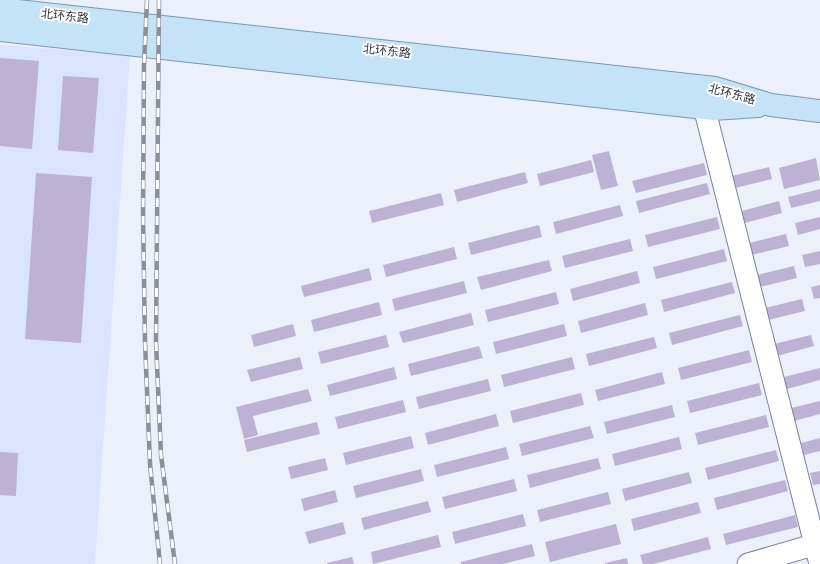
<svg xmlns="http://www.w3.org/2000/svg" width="820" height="564" viewBox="0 0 820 564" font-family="'Archivo Narrow','Noto Sans SC',sans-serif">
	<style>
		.built { fill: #dae4fe }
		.building { fill: #bdb2d3 }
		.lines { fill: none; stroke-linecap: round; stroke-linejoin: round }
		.minor-casing { stroke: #798299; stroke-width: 23 }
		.major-casing { stroke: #7799b2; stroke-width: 24 }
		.minor { stroke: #fff; stroke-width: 21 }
		.major { stroke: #c5e3f7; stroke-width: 22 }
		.rail-casing { stroke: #8b8f99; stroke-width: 4.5 }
		.rail { stroke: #fff; stroke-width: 3; stroke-dasharray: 9; stroke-linecap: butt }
		.labels { text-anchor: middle; stroke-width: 4; stroke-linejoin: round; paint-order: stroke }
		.street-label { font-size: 12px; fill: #2e323c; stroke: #fff }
	</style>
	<rect width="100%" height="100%" fill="#ecf0fa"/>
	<path class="built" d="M0 45 130 55 95 564H0Z"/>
	<g class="building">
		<path d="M0 58 39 61 32 149 0 146Z"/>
		<path d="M63 76 99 78 93 153 58 150Z"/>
		<path d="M609 151 618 186 601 190 592 155Z"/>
		<path d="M816 158 820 180 784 189 779 168Z"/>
		<path d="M591 160 594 172 540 186 537 174Z"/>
		<path d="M704 163 707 175 636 193 632 181Z"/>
		<path d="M769 167 772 179 735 188 732 176Z"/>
		<path d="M525 172 528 183 457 202 454 190Z"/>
		<path d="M36 173 92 177 81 343 25 339Z"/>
		<path d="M707 183 710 194 639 213 636 201Z"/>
		<path d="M820 189V201L791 208 788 197Z"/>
		<path d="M441 193 444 205 372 223 369 211Z"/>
		<path d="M779 201 782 213 745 223 742 211Z"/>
		<path d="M620 205 623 216 556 234 553 222Z"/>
		<path d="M717 217 720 229 648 247 645 235Z"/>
		<path d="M820 217V229L798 235 795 223Z"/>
		<path d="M539 225 542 237 471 255 468 243Z"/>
		<path d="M786 234 789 246 752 255 749 243Z"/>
		<path d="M630 239 633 251 565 268 562 256Z"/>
		<path d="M454 247 457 259 386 277 383 265Z"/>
		<path d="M724 249 727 261 656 279 653 267Z"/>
		<path d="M820 251V264L805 267 802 255Z"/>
		<path d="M549 260 552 271 481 290 477 277Z"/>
		<path d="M794 266 797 278 760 287 757 275Z"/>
		<path d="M369 268 372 280 304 297 301 286Z"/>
		<path d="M637 271 640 283 573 301 570 289Z"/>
		<path d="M464 281 467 293 395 311 392 299Z"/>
		<path d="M732 282 735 293 664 312 661 300Z"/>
		<path d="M820 285V298L814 299 811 287Z"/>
		<path d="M556 292 559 304 488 322 485 310Z"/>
		<path d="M802 299 805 311 768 320 765 308Z"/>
		<path d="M379 302 382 315 314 332 311 320Z"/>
		<path d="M645 303 648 315 581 333 578 321Z"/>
		<path d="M471 313 474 325 403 343 399 332Z"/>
		<path d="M740 315 743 326 672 345 669 333Z"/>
		<path d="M293 324 296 336 254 347 251 335Z"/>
		<path d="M564 324 567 336 496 354 493 342Z"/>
		<path d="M386 335 389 347 321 364 318 352Z"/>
		<path d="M811 335 814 346 777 356 774 344Z"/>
		<path d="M654 337 657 348 589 366 586 354Z"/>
		<path d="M479 346 483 358 411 376 408 364Z"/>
		<path d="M749 350 752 362 681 380 678 368Z"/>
		<path d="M300 357 303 369 251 382 247 370Z"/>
		<path d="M572 357 575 369 504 387 501 375Z"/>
		<path d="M394 367 397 379 330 396 327 385Z"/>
		<path d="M820 368V380L787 389 784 377Z"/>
		<path d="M662 372 665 384 598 401 595 390Z"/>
		<path d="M488 379 491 391 419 409 416 397Z"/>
		<path d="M759 383 762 395 690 413 687 401Z"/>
		<path d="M308 389 312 401 253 416 258 435 244 439 236 407Z"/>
		<path d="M581 393 584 405 513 423 510 411Z"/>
		<path d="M403 400 406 412 338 429 335 417Z"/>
		<path d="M820 401V414L794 421 791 408Z"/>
		<path d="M672 405 675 417 607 434 604 422Z"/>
		<path d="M496 414 499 426 428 445 425 433Z"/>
		<path d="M766 415 769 427 698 445 695 433Z"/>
		<path d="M317 422 320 434 247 452 244 440Z"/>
		<path d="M590 426 594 438 522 456 519 444Z"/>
		<path d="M411 436 414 448 346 465 343 453Z"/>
		<path d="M679 437 682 449 615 466 612 454Z"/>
		<path d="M820 438V451L804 455 801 443Z"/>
		<path d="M506 447 509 459 437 477 434 465Z"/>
		<path d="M776 450 779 461 708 480 705 468Z"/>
		<path d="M0 452 18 453 16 496 0 495Z"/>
		<path d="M325 458 328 470 291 479 288 467Z"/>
		<path d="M598 458 601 469 530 488 527 475Z"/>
		<path d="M421 469 424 481 356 498 353 486Z"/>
		<path d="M820 471V484L813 485 810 473Z"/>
		<path d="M689 472 692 483 625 501 622 489Z"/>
		<path d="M514 479 517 491 445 509 442 497Z"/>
		<path d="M785 480 788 491 717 510 714 498Z"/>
		<path d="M335 490 338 502 304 511 301 499Z"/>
		<path d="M608 492 611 504 540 522 537 510Z"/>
		<path d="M428 501 431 512 364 530 361 518Z"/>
		<path d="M698 502 701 513 634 531 631 519Z"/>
		<path d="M523 514 526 526 455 544 452 532Z"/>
		<path d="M795 515 798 527 726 545 723 534Z"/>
		<path d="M343 522 346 534 309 544 305 532Z"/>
		<path d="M616 524 621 544 550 562 545 542Z"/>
		<path d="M438 535 441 547 373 564 371 552Z"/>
		<path d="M708 537 711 549 653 564H643L640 555Z"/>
		<path d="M532 544 535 556 503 564H461V562Z"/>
		<path d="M352 557 354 564H327V563Z"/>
		<path d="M627 558 628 564H605V563Z"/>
	</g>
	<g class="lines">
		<g class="minor-casing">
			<g id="minor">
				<path d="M704 107 820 564"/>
				<path d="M748 564 820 543"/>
			</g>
		</g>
		<g class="major-casing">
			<g id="major">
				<path d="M0 9 715 88 771 105 820 111"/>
				<path d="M0 30 713 109 758 106"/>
			</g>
		</g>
		<use href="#minor" class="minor"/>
		<use href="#major" class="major"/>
		<g class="rail-casing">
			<g id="rail">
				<path d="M147 0 144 65 143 216 145 342 150 464 160 564"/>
				<path d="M159 0 156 342 161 455 175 564"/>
			</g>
		</g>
		<use href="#rail" class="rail"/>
	</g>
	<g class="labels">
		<g class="street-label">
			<text transform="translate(65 16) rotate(6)" y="4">北环东路</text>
			<text transform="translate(387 51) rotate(6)" y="4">北环东路</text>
			<text transform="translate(732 94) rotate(15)" y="4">北环东路</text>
		</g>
	</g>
</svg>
